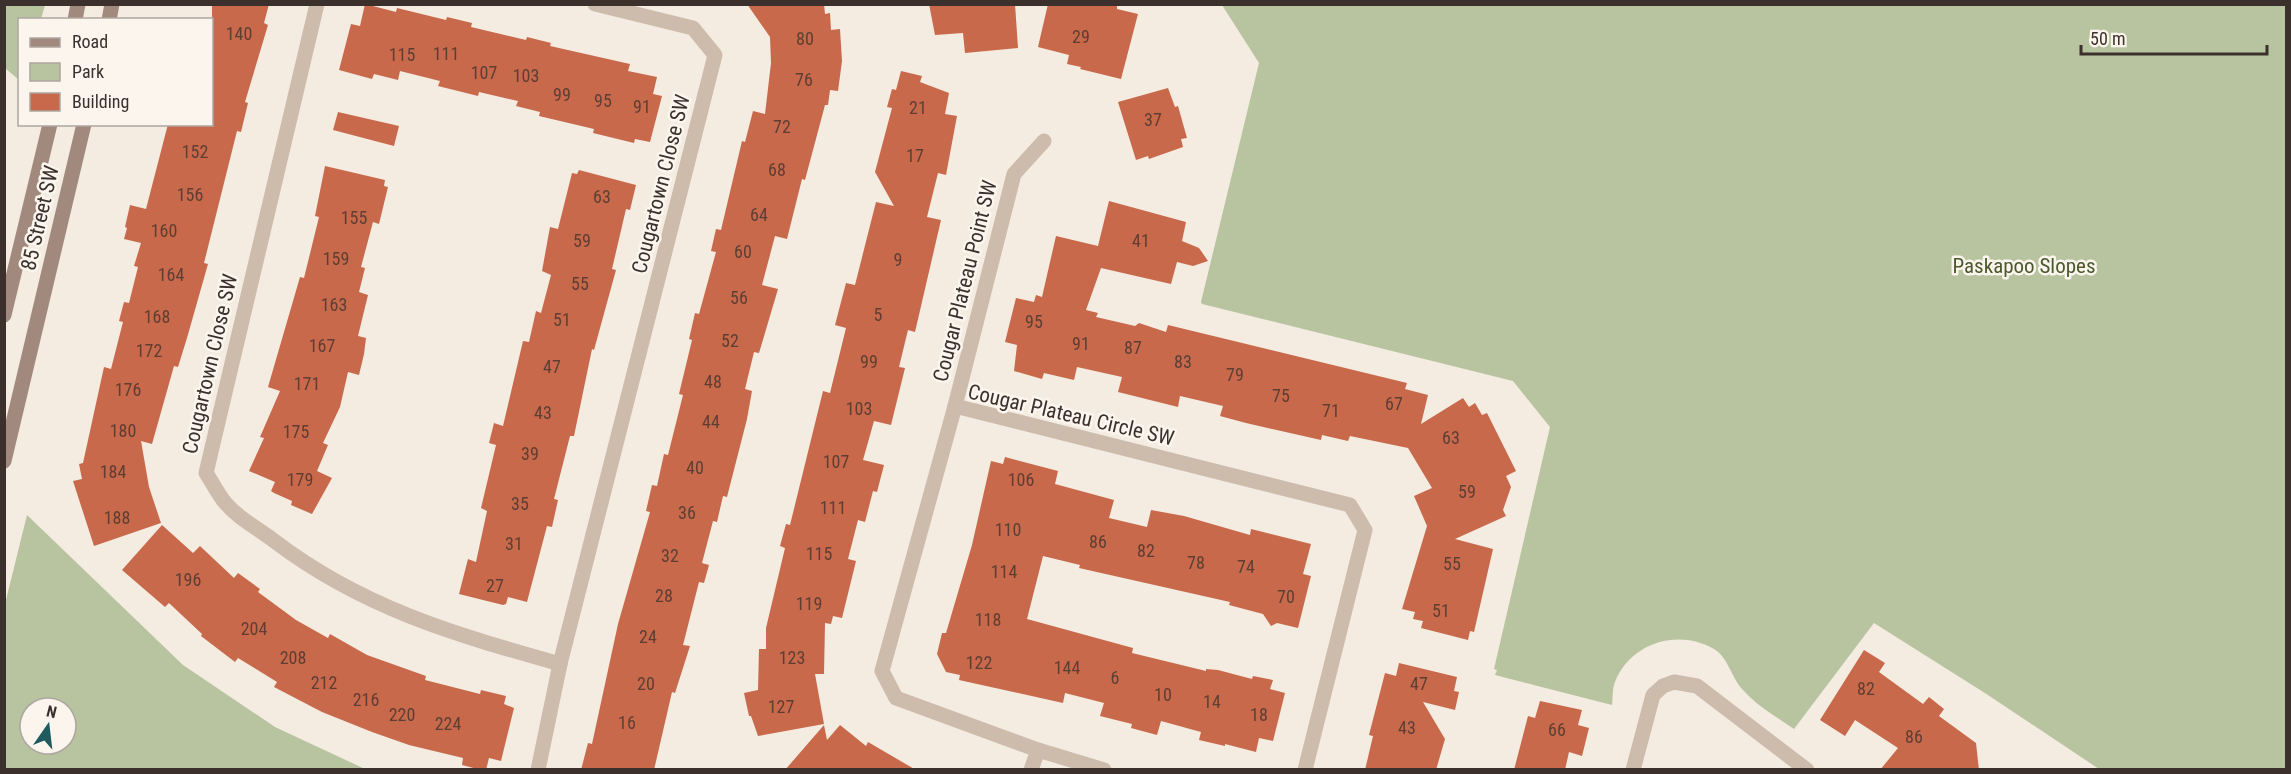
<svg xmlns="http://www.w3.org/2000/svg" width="2291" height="774" viewBox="0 0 2291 774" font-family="'Roboto Condensed',sans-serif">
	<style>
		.green { fill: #b8c4a0; fill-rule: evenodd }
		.building { fill: #c8694b }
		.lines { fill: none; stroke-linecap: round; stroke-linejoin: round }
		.street { stroke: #cdbbac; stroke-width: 15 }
		.secondary { stroke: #a18a7d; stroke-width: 15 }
		.labels { text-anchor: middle; stroke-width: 5; stroke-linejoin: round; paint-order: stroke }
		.number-label { font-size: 18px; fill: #5e3e33 }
		.street-label { font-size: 21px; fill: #3b302b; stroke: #fbf5ee }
		.park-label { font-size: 21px; fill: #4a5a2e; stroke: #fbf5ee }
	</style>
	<rect width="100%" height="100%" fill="#f4ebe1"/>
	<g class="green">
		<path d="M4 5H45L41 19 20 20 19 80 5 68Z"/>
		<path d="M1222 5H2286V769H2099L1988 695 1874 623 1794 729C1777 717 1757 706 1743 690 1732 679 1728 657 1714 649 1678 628 1630 643 1615 682 1612 689 1613 698 1612 705L1495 675 1497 670 1494 669 1550 427 1513 381 1202 304 1201 302 1259 63Z"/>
		<path d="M27 515 183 665 275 727 365 769H5V604ZM30 708H66V744H30Z"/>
	</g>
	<g class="building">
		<path d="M212 4H269L264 23 268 25 245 102 248 103 241 132 237 131 204 263 208 264 187 338 178 367 174 366 152 444 141 441 149 487 161 523 94 546 73 481 82 479 79 464 83 463 104 367 111 369 123 322 119 321 124 302 129 303 138 267 134 266 141 243 124 239 127 228 125 227 130 205 146 209 168 124H212Z"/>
		<path d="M365 4 396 12 397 8 446 20 447 17 472 23 471 27 526 40 527 37 551 43 550 46 630 64 628 71 657 77 653 94 662 96 650 142 635 139 634 143 593 133 594 129 539 116 540 112 516 106 518 101 479 92 478 96 438 86 440 81 400 71 398 80 374 74 372 79 339 70 351 24 360 26Z"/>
		<path d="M747 4H824L825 14 830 13 831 30 840 29 842 61 838 91 830 90 828 105H825L805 180 802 179 787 239 775 236 762 285 778 289 759 353 754 352 745 389 752 391 747 419 727 497 723 496 717 522 713 521 702 563 709 565 704 583 699 582 683 645 690 646 675 693 672 692 654 770H581L588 743 592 744 618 624 650 512 646 511 652 485 657 486 664 454 668 455 683 395 679 394 692 340 689 339 695 313 699 314 716 252 711 251 716 229 721 230 742 141 745 142 753 111 765 114 771 63 770 37Z"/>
		<path d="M929 4H1015L1018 48 965 53 963 33 935 35Z"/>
		<path d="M1048 4H1117V9L1138 14 1121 79 1080 69 1081 67 1067 64 1069 55 1038 47Z"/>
		<path d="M901 71 922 76 920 82 949 93 945 114 957 116 946 175 938 173 927 217 941 220 915 332 908 330 899 367 905 368 891 425 874 421 863 460 884 465 877 492 873 491 865 522 858 520 848 559 856 561 842 618 833 616 831 624 825 623 824 674H815L824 724 758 736 751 716H749L744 693 758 690 759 649H766V628L785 548 780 546 786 524 790 525 823 391 830 393 846 328 835 325 846 283 855 285 876 202 894 206 875 172 892 108 887 107 892 89 896 90Z"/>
		<path d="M1168 88 1175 107 1178 106 1187 138 1181 139 1183 147 1149 159 1148 156 1136 160 1118 102Z"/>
		<path d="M338 112 399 126 394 146 333 130Z"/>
		<path d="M325 166 385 180 384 186 388 187 379 224 373 222 361 267 365 268 359 292 368 295 358 336 366 338 364 354 359 375 348 372 340 407 323 443 328 445 317 471 332 478 312 514 291 505 292 501 274 493 271 491 275 482 249 471 264 438 260 437 280 391 268 387 300 277 304 278 319 217 315 216Z"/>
		<path d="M579 170 636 185 630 210 626 209 612 269 616 270 594 350 592 349 574 436H570L554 499 558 500 552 527 547 526 527 602 508 597 506 604 503 605 459 594 468 559 476 562 487 511 481 508 496 445 489 443 494 423 503 426 523 341 529 342 536 311 541 313 551 275 542 271 550 227 558 229 572 173 577 174Z"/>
		<path d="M1109 201 1186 222 1182 241 1199 248 1208 261 1193 266 1177 262 1171 284 1101 268 1086 310 1098 313 1096 317 1135 326 1139 323 1166 332 1168 325 1407 383 1405 389 1428 395 1421 424 1463 398 1469 407 1475 403 1482 415 1487 413 1516 471 1506 476 1511 487 1503 510 1506 516 1455 539 1493 549 1474 632 1470 631 1468 640 1421 628 1423 621 1413 619 1415 612 1402 609 1427 526 1414 496 1432 488 1408 448 1350 436 1348 441 1322 435 1321 440 1246 423 1220 416 1223 406 1180 396 1178 407 1118 392 1122 377 1077 367 1074 380 1044 373 1042 379 1014 371 1017 345 1005 342 1016 298 1034 302 1036 295 1042 297 1056 236 1098 246Z"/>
		<path d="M1005 457 1058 471 1055 484 1114 500 1109 518 1147 527 1151 510 1184 516 1250 535 1251 529 1311 544 1303 574 1311 576 1298 628 1277 623 1271 626 1263 614 1229 605 1230 602 1079 568 1080 565 1043 556 1027 619 1133 648 1132 653 1206 671V669L1218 670 1252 679 1253 676 1273 680 1270 689 1285 693 1273 741 1259 738 1256 752 1225 744V746L1199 740 1201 732 1161 721 1157 735 1131 728 1132 724 1100 716 1104 703 1065 693 1063 703 959 680 960 675 946 672 937 654 942 633H946L972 545 991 461 1003 464Z"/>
		<path d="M162 525 193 553 200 546 234 578 238 573 260 589 258 592 296 620 328 638 330 634 367 655 426 676 425 680 480 694 481 690 506 696 504 704 514 708 501 761 489 758 486 770H481L462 765 463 758 409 745 372 732 322 712 274 687 277 682 238 658 235 662 201 636 202 634 169 603 165 607 122 570Z"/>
		<path d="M1864 650 1885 663 1879 672 1923 704 1929 697 1944 709 1939 716 1976 743 1979 770H1880L1898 748 1855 720 1845 736 1820 720Z"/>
		<path d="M1399 663 1457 677 1454 691 1459 692 1455 710 1423 702 1445 739 1436 770H1365L1373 736 1369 735 1385 673 1396 676Z"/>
		<path d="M1540 701 1582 710 1578 725 1589 728 1582 756 1569 752 1565 770H1514L1528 716 1535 718Z"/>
		<path d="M824 725 827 740 840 725 866 746 868 742 916 770H785Z"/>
	</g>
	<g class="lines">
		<g class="street">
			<path d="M317 4 206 473C212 482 217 492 223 500 235 516 257 528 273 540 362 608 454 634 560 664"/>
			<path d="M955 406 1014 174 1044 141"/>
			<path d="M538 770 560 664 715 55 693 28 595 4"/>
			<path d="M1031 770 1038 750"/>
			<path d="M1104 770 1038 750 896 698 882 671 955 406 1350 505 1365 530 1305 770"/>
			<path d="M1633 770 1653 695 1663 686 1674 682 1697 686 1807 770"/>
		</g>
		<g class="secondary">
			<path d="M75 20 78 4"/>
			<path d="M109 20 112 4"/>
			<path d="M4 315 50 124"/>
			<path d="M4 461 84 124"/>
		</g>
	</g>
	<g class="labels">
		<g class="number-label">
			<text x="239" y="40">140</text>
			<text x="1081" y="43">29</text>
			<text x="805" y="45">80</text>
			<text x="446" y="60">111</text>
			<text x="402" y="61">115</text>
			<text x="484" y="79">107</text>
			<text x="526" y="82">103</text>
			<text x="804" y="86">76</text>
			<text x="562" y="101">99</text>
			<text x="603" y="107">95</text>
			<text x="642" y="113">91</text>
			<text x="918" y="114">21</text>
			<text x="1153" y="126">37</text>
			<text x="782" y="133">72</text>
			<text x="195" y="158">152</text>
			<text x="915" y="162">17</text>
			<text x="777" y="176">68</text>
			<text x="190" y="201">156</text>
			<text x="602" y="203">63</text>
			<text x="759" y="221">64</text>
			<text x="354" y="224">155</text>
			<text x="164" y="237">160</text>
			<text x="582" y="247">59</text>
			<text x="1141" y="247">41</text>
			<text x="743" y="258">60</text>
			<text x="336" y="265">159</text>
			<text x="898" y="266">9</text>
			<text x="171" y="281">164</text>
			<text x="580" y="290">55</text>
			<text x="739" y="304">56</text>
			<text x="334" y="311">163</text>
			<text x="878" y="321">5</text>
			<text x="157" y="323">168</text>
			<text x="562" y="326">51</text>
			<text x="1034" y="328">95</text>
			<text x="730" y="347">52</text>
			<text x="1081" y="350">91</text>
			<text x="322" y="352">167</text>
			<text x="1133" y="354">87</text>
			<text x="149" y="357">172</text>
			<text x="869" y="368">99</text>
			<text x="1183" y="368">83</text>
			<text x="552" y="373">47</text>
			<text x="1235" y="381">79</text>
			<text x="713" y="388">48</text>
			<text x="307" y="390">171</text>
			<text x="128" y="396">176</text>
			<text x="1281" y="402">75</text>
			<text x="1394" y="410">67</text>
			<text x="859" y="415">103</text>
			<text x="1331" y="417">71</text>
			<text x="543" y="419">43</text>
			<text x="711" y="428">44</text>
			<text x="123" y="437">180</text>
			<text x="296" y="438">175</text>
			<text x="1451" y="444">63</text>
			<text x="530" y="460">39</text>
			<text x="836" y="468">107</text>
			<text x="695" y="474">40</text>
			<text x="113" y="478">184</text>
			<text x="300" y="486">179</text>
			<text x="1021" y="486">106</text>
			<text x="1467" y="498">59</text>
			<text x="520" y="510">35</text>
			<text x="833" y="514">111</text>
			<text x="687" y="519">36</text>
			<text x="117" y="524">188</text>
			<text x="1008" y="536">110</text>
			<text x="1098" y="548">86</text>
			<text x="514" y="550">31</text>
			<text x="1146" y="557">82</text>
			<text x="819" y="560">115</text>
			<text x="670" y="562">32</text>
			<text x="1196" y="569">78</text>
			<text x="1452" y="570">55</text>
			<text x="1246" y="573">74</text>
			<text x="1004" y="578">114</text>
			<text x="188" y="586">196</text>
			<text x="495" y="592">27</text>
			<text x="664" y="602">28</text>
			<text x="1286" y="603">70</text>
			<text x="809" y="610">119</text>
			<text x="1441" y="617">51</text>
			<text x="988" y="626">118</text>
			<text x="254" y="635">204</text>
			<text x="648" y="643">24</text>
			<text x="293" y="664">208</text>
			<text x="792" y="664">123</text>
			<text x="979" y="669">122</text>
			<text x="1067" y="674">144</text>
			<text x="1115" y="684">6</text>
			<text x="324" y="689">212</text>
			<text x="646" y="690">20</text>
			<text x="1419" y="690">47</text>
			<text x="1866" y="695">82</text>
			<text x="1163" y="701">10</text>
			<text x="366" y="706">216</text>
			<text x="1212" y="708">14</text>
			<text x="781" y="713">127</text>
			<text x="402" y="721">220</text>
			<text x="1259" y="721">18</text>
			<text x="627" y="729">16</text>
			<text x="448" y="730">224</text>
			<text x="1407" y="734">43</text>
			<text x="1557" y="736">66</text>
			<text x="1914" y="743">86</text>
		</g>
		<g class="street-label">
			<text transform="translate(661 184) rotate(-76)" y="7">Cougartown Close SW</text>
			<text transform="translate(40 218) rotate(-77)" y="7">85 Street SW</text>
			<text transform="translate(965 281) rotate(-76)" y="7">Cougar Plateau Point SW</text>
			<text transform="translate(210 364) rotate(-77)" y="7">Cougartown Close SW</text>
			<text transform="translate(1071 415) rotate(13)" y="7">Cougar Plateau Circle SW</text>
		</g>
		<g class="park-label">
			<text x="2024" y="273">Paskapoo Slopes</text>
		</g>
	</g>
	<rect width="2291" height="774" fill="none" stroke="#3b302b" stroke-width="12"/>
	<rect x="18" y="18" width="195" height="108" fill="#fbf5ee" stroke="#aea6a0" stroke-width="1.5"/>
	<rect x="30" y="38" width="30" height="9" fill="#a18a7d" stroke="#aea6a0" stroke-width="1.5"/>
	<text x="72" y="48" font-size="18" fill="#3b302b">Road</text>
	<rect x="30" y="63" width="30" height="18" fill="#b8c4a0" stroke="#aea6a0" stroke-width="1.5"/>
	<text x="72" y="78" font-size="18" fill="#3b302b">Park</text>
	<rect x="30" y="93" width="30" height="18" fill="#c8694b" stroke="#aea6a0" stroke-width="1.5"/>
	<text x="72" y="108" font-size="18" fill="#3b302b">Building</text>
	<g transform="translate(48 726) rotate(14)"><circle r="28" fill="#fbf5ee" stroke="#aea6a0" stroke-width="1.5"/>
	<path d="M0-4.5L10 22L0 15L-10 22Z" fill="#1f5a5e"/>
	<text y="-9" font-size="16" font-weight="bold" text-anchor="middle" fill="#3b302b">N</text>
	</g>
	<path d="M2081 45v9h186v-9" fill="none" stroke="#3b302b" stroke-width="3"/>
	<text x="2090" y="45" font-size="18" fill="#3b302b" stroke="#fbf5ee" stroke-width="4.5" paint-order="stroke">50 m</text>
</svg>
